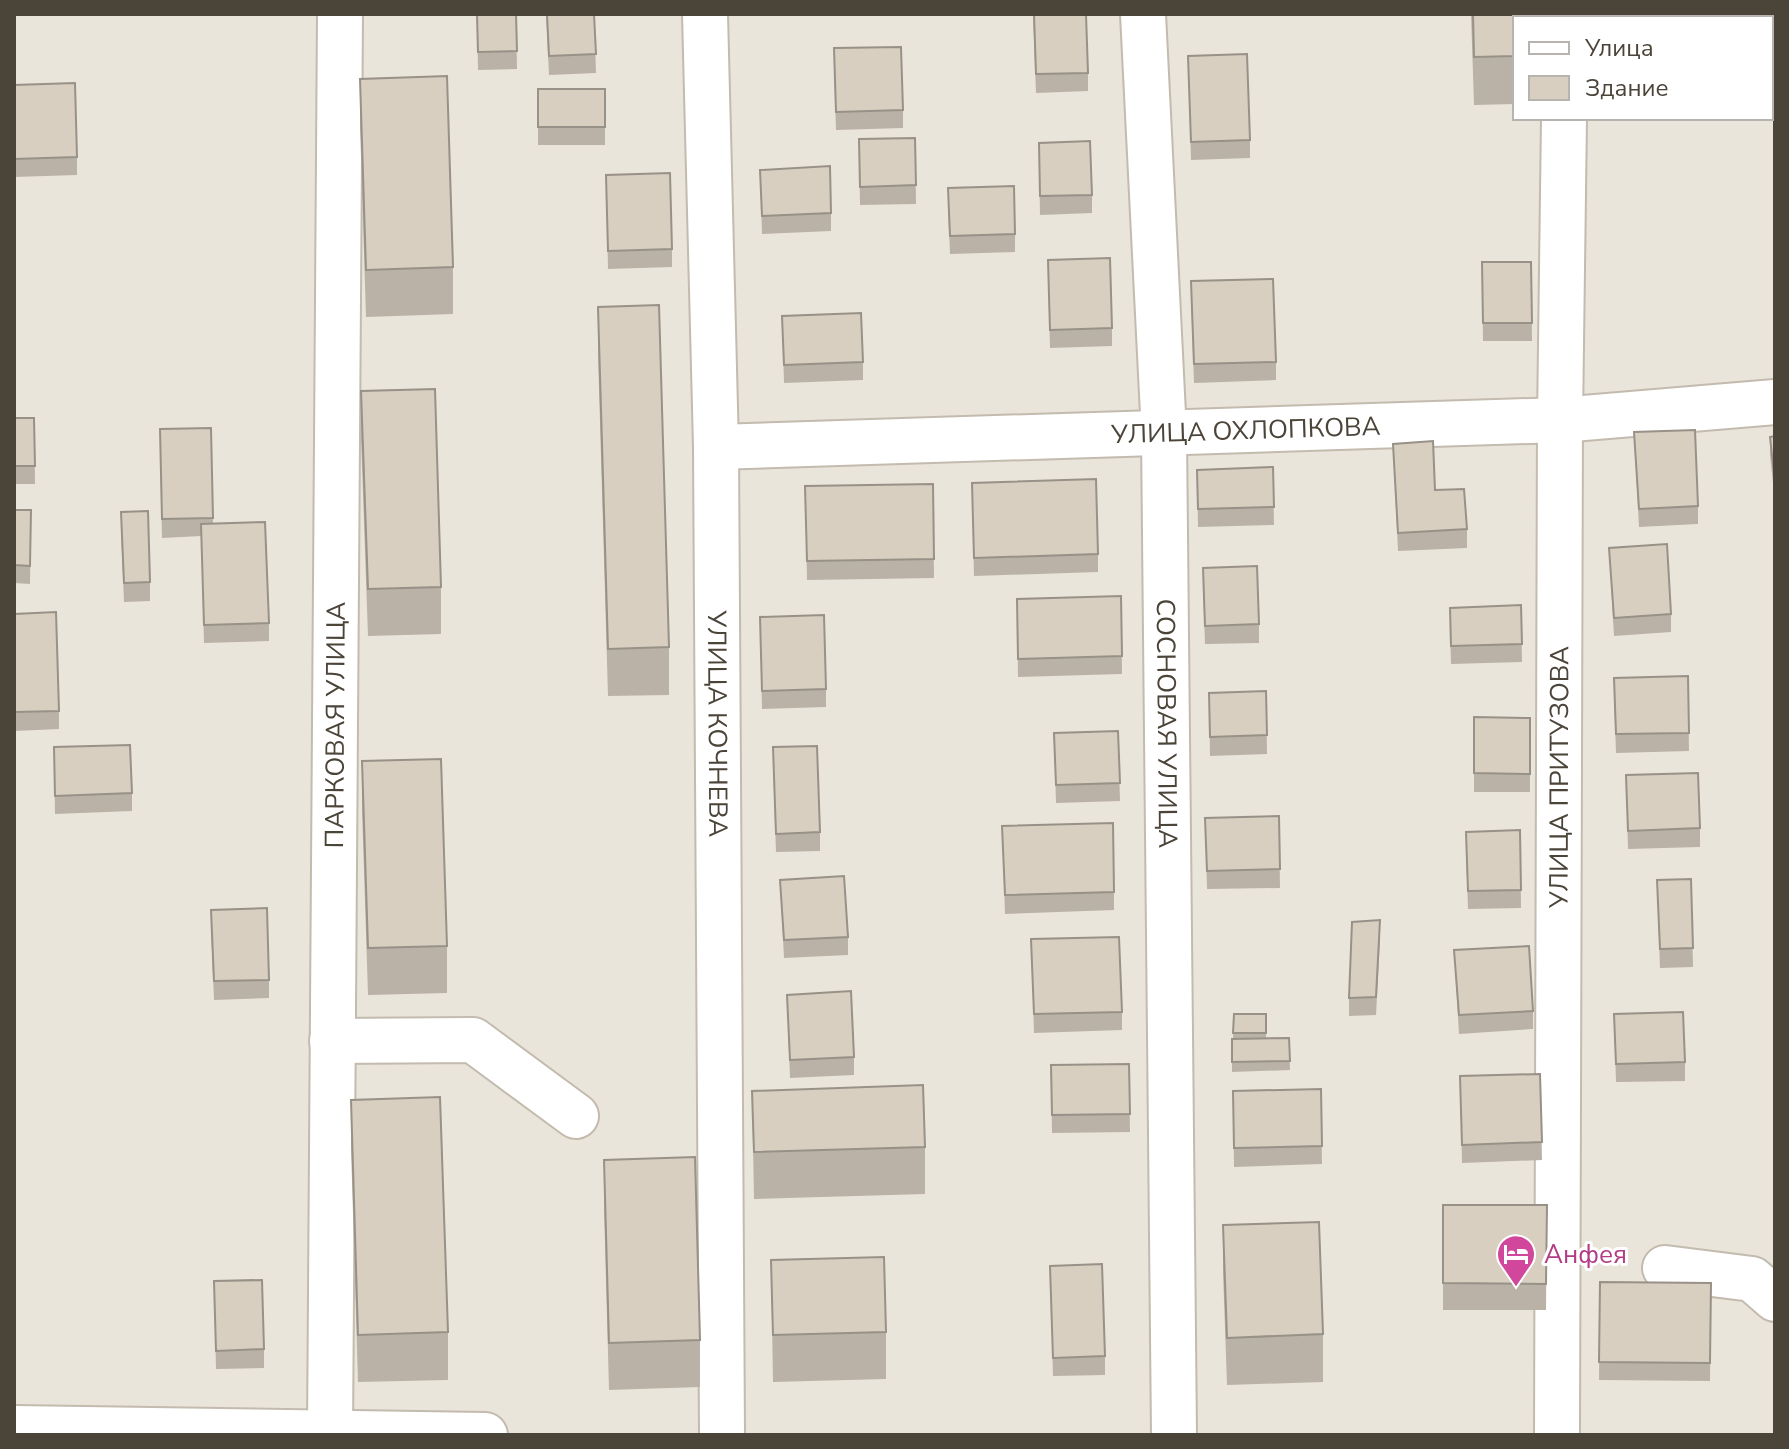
<svg xmlns="http://www.w3.org/2000/svg" width="1789" height="1449" viewBox="0 0 1789 1449" font-family="'Nunito Sans',sans-serif">
	<style>
		.residential { fill: #eae5da; fill-rule: evenodd }
		.lines { fill: none; stroke-linecap: round; stroke-linejoin: round }
		.minor-casing { stroke: #c2bbae; stroke-width: 48 }
		.minor { stroke: #fff; stroke-width: 44 }
		.wall { fill: #bab2a6 }
		.building { fill: #d8cfc1; stroke: #979187; stroke-width: 2 }
		.labels { text-anchor: middle; stroke-width: 6; stroke-linejoin: round; paint-order: stroke }
		.street-label { font-size: 26px; fill: #4b4439; stroke: #fff }
		.hotel-label { font-size: 26px; fill: #b23c85; stroke: #fff; text-anchor: start }
	</style>
	<rect width="100%" height="100%" fill="#f6f3ec"/>
	<path class="residential" d="M14 14H1775V1435H14ZM1515 18H1771V118H1515Z"/>
	<g class="lines">
		<g class="minor-casing">
			<g id="minor">
				<path id="s1" d="M705 14 716 447 722 1435"/>
				<path id="s2" d="M1143 14 1164 434 1174 1435"/>
				<path d="M1566 18V14"/>
				<path id="s3" d="M716 447 1560 420 1775 402"/>
				<path d="M332 1041 473 1040 576 1116"/>
				<path d="M1665 1268 1752 1279 1775 1299"/>
				<path d="M14 1428 485 1435"/>
				<path id="s4" d="M330 1435 340 14"/>
				<path id="s5" d="M1557 1435 1560 420 1564 118"/>
			</g>
		</g>
		<use href="#minor" class="minor"/>
	</g>
	<g class="wall">
		<path d="M477 14H516L517 69 478 70Z"/>
		<path d="M546 14H594L596 73 549 75Z"/>
		<path d="M1033 14 1088 73V91L1036 93Z"/>
		<path d="M1471 14H1533L1515 18V104L1474 105Z"/>
		<path d="M1188 56 1250 140V158L1191 160Z"/>
		<path d="M834 67 903 110V128L836 130Z"/>
		<path d="M360 79 453 267V314L366 317 360 126Z"/>
		<path d="M14 85 77 157V175L14 177Z"/>
		<rect x="538" y="89" width="67" height="56"/>
		<path d="M915 138 916 204 860 205 859 139Z"/>
		<path d="M1039 161 1092 195V213L1040 215Z"/>
		<path d="M760 170 831 213V231L762 234Z"/>
		<path d="M606 175 672 249V267L608 269Z"/>
		<path d="M948 206 1015 234V252L950 254Z"/>
		<path d="M1482 262H1531L1532 341H1483Z"/>
		<path d="M1048 278 1112 328V346L1050 348Z"/>
		<path d="M1191 299 1276 362V380L1194 383Z"/>
		<path d="M598 307 669 647V695L608 696 598 354Z"/>
		<path d="M782 316 863 362V380L784 383Z"/>
		<path d="M361 391 441 587V634L368 636 361 438Z"/>
		<path d="M14 418H34L35 484H14Z"/>
		<path d="M211 428 213 524 269 623V641L204 643 201 536 162 538 160 447Z"/>
		<path d="M1634 432 1698 506V524L1639 527Z"/>
		<path d="M1775 436V492H1774L1770 455V437Z"/>
		<path d="M1393 444 1435 490 1467 529V548L1398 551Z"/>
		<path d="M1273 467 1274 525 1198 527 1197 470Z"/>
		<path d="M972 483 1098 554V572L974 576Z"/>
		<path d="M933 484 934 578 807 580 805 486Z"/>
		<path d="M14 510H31L30 584 14 583Z"/>
		<path d="M121 530 150 582V601L124 602Z"/>
		<path d="M1609 548 1671 614V632L1614 636Z"/>
		<path d="M1203 586 1259 624V643L1205 644Z"/>
		<path d="M1121 596 1122 674 1018 677 1017 599Z"/>
		<path d="M1521 605 1522 662 1451 664 1450 626Z"/>
		<path d="M14 614 59 711V729L14 731Z"/>
		<path d="M760 617 826 689V707L762 709Z"/>
		<path d="M1688 676 1689 751 1616 753 1614 696Z"/>
		<path d="M1266 691 1267 754 1210 756 1209 693Z"/>
		<path d="M1474 717 1530 718V792H1474Z"/>
		<path d="M1118 731 1120 801 1056 803 1054 733Z"/>
		<path d="M54 747 132 793V811L55 814Z"/>
		<path d="M362 761 447 946V993L368 995 362 809Z"/>
		<path d="M773 766 820 832V851L776 852Z"/>
		<path d="M1626 775 1700 828V847L1628 849Z"/>
		<path d="M1279 816 1280 888 1207 889 1205 818Z"/>
		<path d="M1002 826 1114 892V910L1005 914Z"/>
		<path d="M1520 830 1521 908 1468 909 1466 850Z"/>
		<path d="M1691 879 1693 967 1660 968 1657 880Z"/>
		<path d="M780 880 848 937V955L784 958Z"/>
		<path d="M211 928 269 980V998L214 1000Z"/>
		<path d="M1031 939 1122 1012V1030L1034 1033Z"/>
		<path d="M1380 939 1376 1015 1349 1016V998Z"/>
		<path d="M1454 950 1533 1011V1029L1459 1034Z"/>
		<path d="M787 995 854 1057V1075L790 1078Z"/>
		<path d="M1234 1014H1266V1039L1289 1038 1290 1070 1232 1072V1039H1233Z"/>
		<path d="M1614 1014 1685 1062V1081L1616 1082Z"/>
		<path d="M1129 1064 1130 1132 1052 1133 1051 1065Z"/>
		<path d="M1540 1074 1542 1160 1462 1163 1460 1076Z"/>
		<path d="M1321 1089 1322 1164 1234 1167 1233 1091Z"/>
		<path d="M752 1091 925 1147V1194L754 1199Z"/>
		<path d="M351 1100 448 1332V1380L358 1382 351 1147Z"/>
		<path d="M604 1160 700 1340V1387L609 1390 604 1207Z"/>
		<path d="M1443 1205H1547L1546 1310H1443Z"/>
		<path d="M1223 1225 1323 1334V1382L1227 1385 1223 1272Z"/>
		<path d="M771 1260 886 1332V1379L773 1382Z"/>
		<path d="M1050 1266 1105 1356V1375L1053 1376Z"/>
		<path d="M214 1281 264 1349V1368L216 1369Z"/>
		<path d="M1600 1282 1711 1283 1710 1381 1599 1380Z"/>
	</g>
	<g class="building">
		<path d="M477 14H516L517 51 478 52Z"/>
		<path d="M547 14H594L596 54 549 56Z"/>
		<path d="M1034 14H1086L1088 73 1036 74Z"/>
		<path d="M1473 14H1533V18H1515V56L1474 57Z"/>
		<path d="M901 47 903 110 836 112 834 48Z"/>
		<path d="M1247 54 1250 140 1191 142 1188 56Z"/>
		<path d="M447 76 453 267 366 270 360 79Z"/>
		<path d="M75 83 77 157 14 159V85Z"/>
		<rect x="538" y="89" width="67" height="38"/>
		<path d="M915 138 916 185 860 187 859 139Z"/>
		<path d="M1090 141 1092 195 1040 196 1039 143Z"/>
		<path d="M830 166 831 213 762 216 760 170Z"/>
		<path d="M670 173 672 249 608 251 606 175Z"/>
		<path d="M1014 186 1015 234 950 236 948 188Z"/>
		<path d="M1110 258 1112 328 1050 330 1048 260Z"/>
		<path d="M1482 262H1531L1532 323H1483Z"/>
		<path d="M1273 279 1276 362 1194 364 1191 281Z"/>
		<path d="M659 305 669 647 608 649 598 307Z"/>
		<path d="M861 313 863 362 784 365 782 316Z"/>
		<path d="M435 389 441 587 368 589 361 391Z"/>
		<path d="M14 418H34L35 466H14Z"/>
		<path d="M211 428 213 518 162 519 160 429Z"/>
		<path d="M1695 430 1698 506 1639 509 1634 432Z"/>
		<path d="M1775 436V473H1774L1770 437Z"/>
		<path d="M1433 441 1435 490 1464 489 1467 529 1398 533 1393 444Z"/>
		<path d="M1273 467 1274 507 1198 509 1197 470Z"/>
		<path d="M1096 479 1098 554 974 558 972 483Z"/>
		<path d="M933 484 934 559 807 561 805 486Z"/>
		<path d="M14 510H31L30 566 14 565Z"/>
		<path d="M148 511 150 582 124 583 121 512Z"/>
		<path d="M265 522 269 623 204 625 201 524Z"/>
		<path d="M1667 544 1671 614 1614 618 1609 548Z"/>
		<path d="M1257 566 1259 624 1205 626 1203 568Z"/>
		<path d="M1121 596 1122 656 1018 659 1017 599Z"/>
		<path d="M1521 605 1522 644 1451 646 1450 608Z"/>
		<path d="M56 612 59 711 14 712V614Z"/>
		<path d="M824 615 826 689 762 691 760 617Z"/>
		<path d="M1688 676 1689 733 1616 734 1614 678Z"/>
		<path d="M1266 691 1267 735 1210 737 1209 693Z"/>
		<path d="M1474 717 1530 718V774L1474 773Z"/>
		<path d="M1118 731 1120 783 1056 785 1054 733Z"/>
		<path d="M130 745 132 793 55 796 54 747Z"/>
		<path d="M817 746 820 832 776 834 773 747Z"/>
		<path d="M441 759 447 946 368 948 362 761Z"/>
		<path d="M1698 773 1700 828 1628 831 1626 775Z"/>
		<path d="M1279 816 1280 869 1207 871 1205 818Z"/>
		<path d="M1113 823 1114 892 1005 895 1002 826Z"/>
		<path d="M1520 830 1521 890 1468 891 1466 832Z"/>
		<path d="M844 876 848 937 784 940 780 880Z"/>
		<path d="M1691 879 1693 948 1660 949 1657 880Z"/>
		<path d="M267 908 269 980 214 981 211 910Z"/>
		<path d="M1380 920 1376 997 1349 998 1352 922Z"/>
		<path d="M1119 937 1122 1012 1034 1014 1031 939Z"/>
		<path d="M1529 946 1533 1011 1459 1015 1454 950Z"/>
		<path d="M851 991 854 1057 790 1060 787 995Z"/>
		<path d="M1683 1012 1685 1062 1616 1064 1614 1014Z"/>
		<path d="M1234 1014H1266V1033H1233Z"/>
		<path d="M1289 1038 1290 1061 1232 1062V1039Z"/>
		<path d="M1129 1064 1130 1114 1052 1115 1051 1065Z"/>
		<path d="M1540 1074 1542 1142 1462 1145 1460 1076Z"/>
		<path d="M923 1085 925 1147 754 1152 752 1091Z"/>
		<path d="M1321 1089 1322 1146 1234 1148 1233 1091Z"/>
		<path d="M440 1097 448 1332 358 1335 351 1100Z"/>
		<path d="M695 1157 700 1340 609 1343 604 1160Z"/>
		<path d="M1443 1205H1547L1546 1284 1443 1283Z"/>
		<path d="M1319 1222 1323 1334 1227 1338 1223 1225Z"/>
		<path d="M884 1257 886 1332 773 1335 771 1260Z"/>
		<path d="M1102 1264 1105 1356 1053 1358 1050 1266Z"/>
		<path d="M262 1280 264 1349 216 1351 214 1281Z"/>
		<path d="M1600 1282 1711 1283 1710 1363 1599 1362Z"/>
	</g>
	<defs>
		<g id="hotel-pin" transform="scale(2)"><path d="M0 17L-7.5 6A9.5 9.5 0 1 1 7.5 6Z" fill="#d1479c" stroke="#fff"/><path d="M-6-4.5h1.5V1H6V5H4.5V3h-9V5H-6ZM-4 0a1.8 1.8 0 1 1 3.6 0ZM.5 0V-2.5h3Q6-2.5 6 0Z" fill="#fff"/></g>
	</defs>
	<g fill-rule="evenodd">
		<use href="#hotel-pin" x="1516" y="1254"/>
	</g>
	<g class="labels">
		<g class="street-label">
			<text dy="9" stroke="none"><textPath href="#s3" startOffset="530">УЛИЦА ОХЛОПКОВА</textPath></text>
			<text dy="9" stroke="none"><textPath href="#s4" startOffset="710">ПАРКОВАЯ УЛИЦА</textPath></text>
			<text dy="9" stroke="none"><textPath href="#s1" startOffset="710">УЛИЦА КОЧНЕВА</textPath></text>
			<text dy="9" stroke="none"><textPath href="#s2" startOffset="710">СОСНОВАЯ УЛИЦА</textPath></text>
			<text dy="9" stroke="none"><textPath href="#s5" startOffset="658">УЛИЦА ПРИТУЗОВА</textPath></text>
		</g>
		<g class="hotel-label">
			<text x="1544" y="1263">Анфея</text>
		</g>
	</g>
	<rect width="1789" height="1449" fill="none" stroke="#4b4439" stroke-width="32"/>
	<rect x="1513" y="16" width="260" height="104" fill="#ffffff" stroke="#b7b4b0" stroke-width="2"/>
	<rect x="1529" y="42" width="40" height="12" fill="#ffffff" stroke="#b7b4b0" stroke-width="2"/>
	<text x="1585" y="56" font-size="24" fill="#4b4439">Улица</text>
	<rect x="1529" y="76" width="40" height="24" fill="#d8cfc1" stroke="#b7b4b0" stroke-width="2"/>
	<text x="1585" y="96" font-size="24" fill="#4b4439">Здание</text>
</svg>
